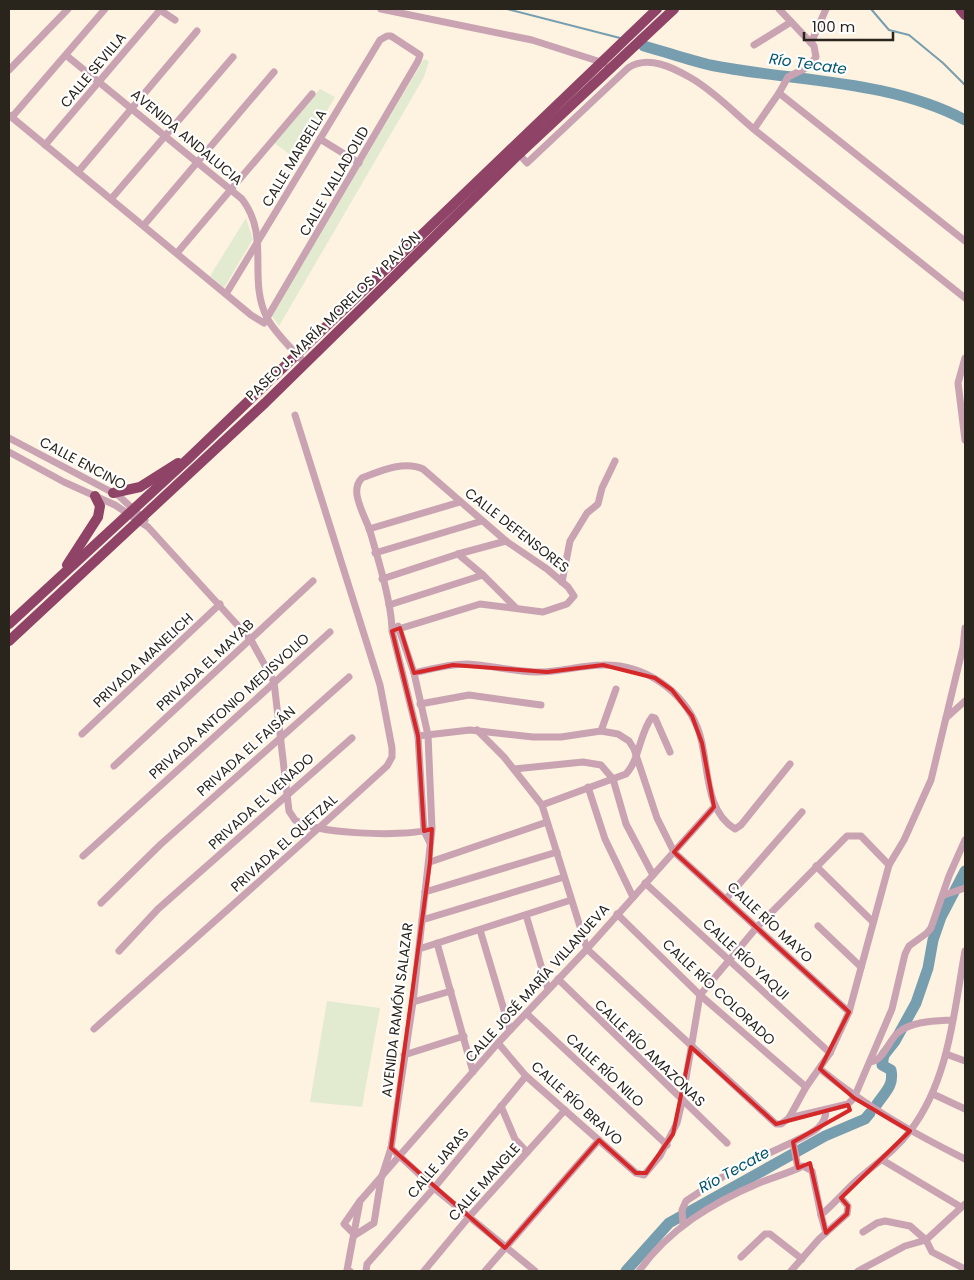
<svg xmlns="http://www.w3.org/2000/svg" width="974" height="1280" viewBox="0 0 974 1280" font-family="Poppins,sans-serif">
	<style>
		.green { fill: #e2ebcf }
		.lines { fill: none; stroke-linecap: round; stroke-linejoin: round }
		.stream { stroke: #779eae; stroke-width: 2 }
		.river { stroke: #779eae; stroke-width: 11 }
		.minor { stroke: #c9a3b2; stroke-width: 7 }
		.highway { stroke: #8f4467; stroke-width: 10 }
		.marked { fill: none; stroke: #d62828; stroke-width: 4; stroke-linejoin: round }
		.labels { text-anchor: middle; stroke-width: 4.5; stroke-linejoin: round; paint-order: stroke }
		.street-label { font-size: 14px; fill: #29241c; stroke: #fff }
		.water-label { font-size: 15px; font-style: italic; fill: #00546c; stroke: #fff }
	</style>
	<rect width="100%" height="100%" fill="#fef2e1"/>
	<g class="green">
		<path d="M424 59 429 61 424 77 279 326 271 315Z"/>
		<path d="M320 89 335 97 298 160 274 143Z"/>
		<path d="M246 218 253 239 224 288 210 276Z"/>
		<path d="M327 1001 380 1008 362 1107 310 1102Z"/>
	</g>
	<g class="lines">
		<g class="stream">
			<path d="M507 9 620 38"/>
			<path d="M871 9 889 30 909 35 943 63 965 85"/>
		</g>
		<g class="river">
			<path d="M644 46C666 52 688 60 710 65 795 82 887 79 965 120"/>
			<path d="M877 1104C886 1091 894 1085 891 1070L882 1065 884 1055 895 1041 916 1003 928 968 933 940 941 917 965 871"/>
			<path d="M626 1271 669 1223 825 1136 865 1119 870 1113"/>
		</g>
		<g class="minor">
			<path d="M381 9 532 40 604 63"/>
			<path d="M811 43 826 9"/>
			<path d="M754 45 791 22"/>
			<path d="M67 56 242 199C271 237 247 278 267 318 275 333 292 349 304 362"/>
			<path d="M9 70 68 9"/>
			<path d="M779 93 965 241"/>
			<path d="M9 115 251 315 264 323 418 61 420 55 391 36H387L380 40 226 294"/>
			<path d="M12 117 105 9"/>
			<path d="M754 129 779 93 788 77 808 67 816 57 814 46 779 9"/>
			<path d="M320 139 359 163"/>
			<path d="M45 145 160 10 175 20"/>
			<path d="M519 154 527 163 628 68C648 55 672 67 691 78 717 93 738 117 761 135 829 190 897 244 965 298"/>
			<path d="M78 172 197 31"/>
			<path d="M111 199 233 57"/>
			<path d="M144 225 274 72"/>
			<path d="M177 253 312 94"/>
			<path d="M965 358 958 383 965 440"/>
			<path d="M9 438 119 496 145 520"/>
			<path d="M9 452 64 482 115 505 148 527 251 640 274 682 289 811 295 820C316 834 402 837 427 830"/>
			<path d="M369 529 460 502"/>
			<path d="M375 553 482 521"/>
			<path d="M458 554 483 575 516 608"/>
			<path d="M382 579 458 554 506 541"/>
			<path d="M562 582 570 541 587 513 598 504 602 488 615 461"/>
			<path d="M389 605 483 575"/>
			<path d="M392 631 480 604 543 612 567 604 574 596 568 587 547 569 506 541 423 469C405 460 380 471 362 478 357 483 356 488 357 495 359 507 365 518 369 528 377 555 392 604 392 631L418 736 424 831 430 843"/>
			<path d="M414 673C431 669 449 664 467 664 489 665 512 671 535 672 557 673 580 665 603 665 644 664 683 690 698 729 710 760 702 809 735 829L741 825 790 764"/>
			<path d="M420 704 469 695 541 705"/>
			<path d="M946 718 965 701"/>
			<path d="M477 730 504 757 542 805 587 949 776 1124H781L789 1118 806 1087 830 1053 849 1012 889 865 904 840 931 780 963 647 965 628"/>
			<path d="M601 731 616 689"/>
			<path d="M82 734 220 604"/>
			<path d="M418 736 470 730 533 737H561L601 731 618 734 629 741 634 749 657 818 674 852 849 1012"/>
			<path d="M114 766 313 581"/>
			<path d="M514 769 583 762 601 765 613 779 626 824 653 875"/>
			<path d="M588 787 605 839 633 897"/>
			<path d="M542 805 626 774C640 759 639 734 652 717L655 718 670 752"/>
			<path d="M83 856 330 632"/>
			<path d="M430 862 547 822"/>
			<path d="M816 866 873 922"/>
			<path d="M645 883 830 1053"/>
			<path d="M425 892 557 852"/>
			<path d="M944 895 965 888"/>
			<path d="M727 898 802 812"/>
			<path d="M101 903 161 844 349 677"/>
			<path d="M617 914 700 995 806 1087"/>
			<path d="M526 915 548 989"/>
			<path d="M422 920 564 877"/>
			<path d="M818 926 861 967"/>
			<path d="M480 930 510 1030"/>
			<path d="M437 943 473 1072"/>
			<path d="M419 949 571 900"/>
			<path d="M119 951 158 909 352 738"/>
			<path d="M558 979 727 1143"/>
			<path d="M413 1002 451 991"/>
			<path d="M527 1014 667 1145"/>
			<path d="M94 1029C192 941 290 855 387 766L392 757V748L380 685 295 415"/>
			<path d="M498 1043 526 1076 636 1173 644 1175 660 1156 677 1123 682 1102 700 995 757 927 847 836H861L889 865"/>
			<path d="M946 1054 965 1061"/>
			<path d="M404 1055 464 1036"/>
			<path d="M870 1062C884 1061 888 1040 899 1032 912 1021 936 1021 952 1020"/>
			<path d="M820 1069C865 1106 913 1133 965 1159"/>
			<path d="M933 1094 965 1109"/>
			<path d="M501 1106 515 1139 527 1152"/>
			<path d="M789 1118 848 1104 854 1098 892 1009 905 954 909 946 927 933 931 928 949 876 965 840"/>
			<path d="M391 1148 434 1188 535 1271"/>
			<path d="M884 1161 961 1207"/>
			<path d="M798 1168 793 1142C808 1134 826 1129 826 1110"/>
			<path d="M360 1201 344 1224 355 1235 374 1223 381 1179 391 1148 413 1002 432 829 428 735 414 673 398 626"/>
			<path d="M683 1224 682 1210 686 1201 733 1170 793 1142"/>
			<path d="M863 1232 877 1223 885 1221 910 1226 926 1240 932 1252 965 1269"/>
			<path d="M826 1233 821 1215C834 1204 845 1191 857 1180 875 1164 895 1151 910 1131 949 1081 954 1011 965 951"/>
			<path d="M741 1257 765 1234H770L802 1259"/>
			<path d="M350 1271 347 1270 360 1201 498 1043 587 949 714 807"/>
			<path d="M366 1271 367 1264 434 1188 526 1076"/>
			<path d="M424 1271 468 1218 565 1110"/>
			<path d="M485 1271 599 1140"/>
			<path d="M639 1271C669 1229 712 1203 759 1183 774 1177 789 1173 803 1166L812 1171 821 1215"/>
			<path d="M791 1271 819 1239 847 1214 848 1206 841 1198"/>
			<path d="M858 1271 905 1246 926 1240 965 1204"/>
		</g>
		<g class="highway">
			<path d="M960 9 965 15"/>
			<path d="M113 493 140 487 178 463"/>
			<path d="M67 565 98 517 100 506 95 496"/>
			<path d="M9 624 188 459 657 9"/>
			<path d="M9 641 265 403 519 154 674 9"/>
		</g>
	</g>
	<path class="marked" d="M400 628 414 673 453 665 547 672 603 665 655 678 672 690 692 716 702 743 714 807 674 852 849 1012 820 1069 854 1098 910 1131 841 1198 848 1206 847 1214 826 1233 810 1163 798 1168 793 1142 850 1110 848 1105 776 1124 691 1047 673 1134 646 1173H636L599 1140 505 1248 391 1148 430 862 432 829 424 831 418 736 392 631Z"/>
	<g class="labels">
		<g class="street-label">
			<text transform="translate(93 70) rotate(-50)" y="5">CALLE SEVILLA</text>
			<text transform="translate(187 137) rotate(40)" y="5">AVENIDA ANDALUCIA</text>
			<text transform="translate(294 158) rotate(-59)" y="5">CALLE MARBELLA</text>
			<text transform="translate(334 181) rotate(-60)" y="5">CALLE VALLADOLID</text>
			<text transform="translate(333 316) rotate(-44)" y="5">PASEO J. MARÍA MORELOS Y PAVÓN</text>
			<text transform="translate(83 463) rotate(28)" y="5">CALLE ENCINO</text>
			<text transform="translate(517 530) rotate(38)" y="5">CALLE DEFENSORES</text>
			<text transform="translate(143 660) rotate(-43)" y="5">PRIVADA MANELICH</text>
			<text transform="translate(205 665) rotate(-43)" y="5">PRIVADA EL MAYAB</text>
			<text transform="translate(229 706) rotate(-42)" y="5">PRIVADA ANTONIO MEDISVOLIO</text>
			<text transform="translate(246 751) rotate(-42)" y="5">PRIVADA EL FAISÁN</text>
			<text transform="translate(261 801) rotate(-42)" y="5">PRIVADA EL VENADO</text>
			<text transform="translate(284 843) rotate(-42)" y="5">PRIVADA EL QUETZAL</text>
			<text transform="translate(770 922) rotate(43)" y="5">CALLE RÍO MAYO</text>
			<text transform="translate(746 959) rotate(43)" y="5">CALLE RÍO YAQUI</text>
			<text transform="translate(537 983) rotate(-48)" y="5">CALLE JOSÉ MARÍA VILLANUEVA</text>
			<text transform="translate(719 992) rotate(43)" y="5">CALLE RÍO COLORADO</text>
			<text transform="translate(397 1010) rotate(-83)" y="5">AVENIDA RAMÓN SALAZAR</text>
			<text transform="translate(650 1053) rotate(44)" y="5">CALLE RÍO AMAZONAS</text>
			<text transform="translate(605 1070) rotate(43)" y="5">CALLE RÍO NILO</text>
			<text transform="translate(577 1103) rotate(42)" y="5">CALLE RÍO BRAVO</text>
			<text transform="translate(438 1163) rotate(-50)" y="5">CALLE JARAS</text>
			<text transform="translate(484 1182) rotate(-48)" y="5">CALLE MANGLE</text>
		</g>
		<g class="water-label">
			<text transform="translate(808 64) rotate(8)" y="5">Río Tecate</text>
			<text transform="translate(734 1170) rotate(-29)" y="5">Río Tecate</text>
		</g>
	</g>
	<rect width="974" height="1280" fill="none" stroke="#29241c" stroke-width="20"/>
	<path d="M804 32v8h89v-8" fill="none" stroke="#29241c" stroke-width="2.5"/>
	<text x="812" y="32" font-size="15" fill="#29241c" stroke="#ffffff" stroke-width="4" paint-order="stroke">100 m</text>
</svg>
